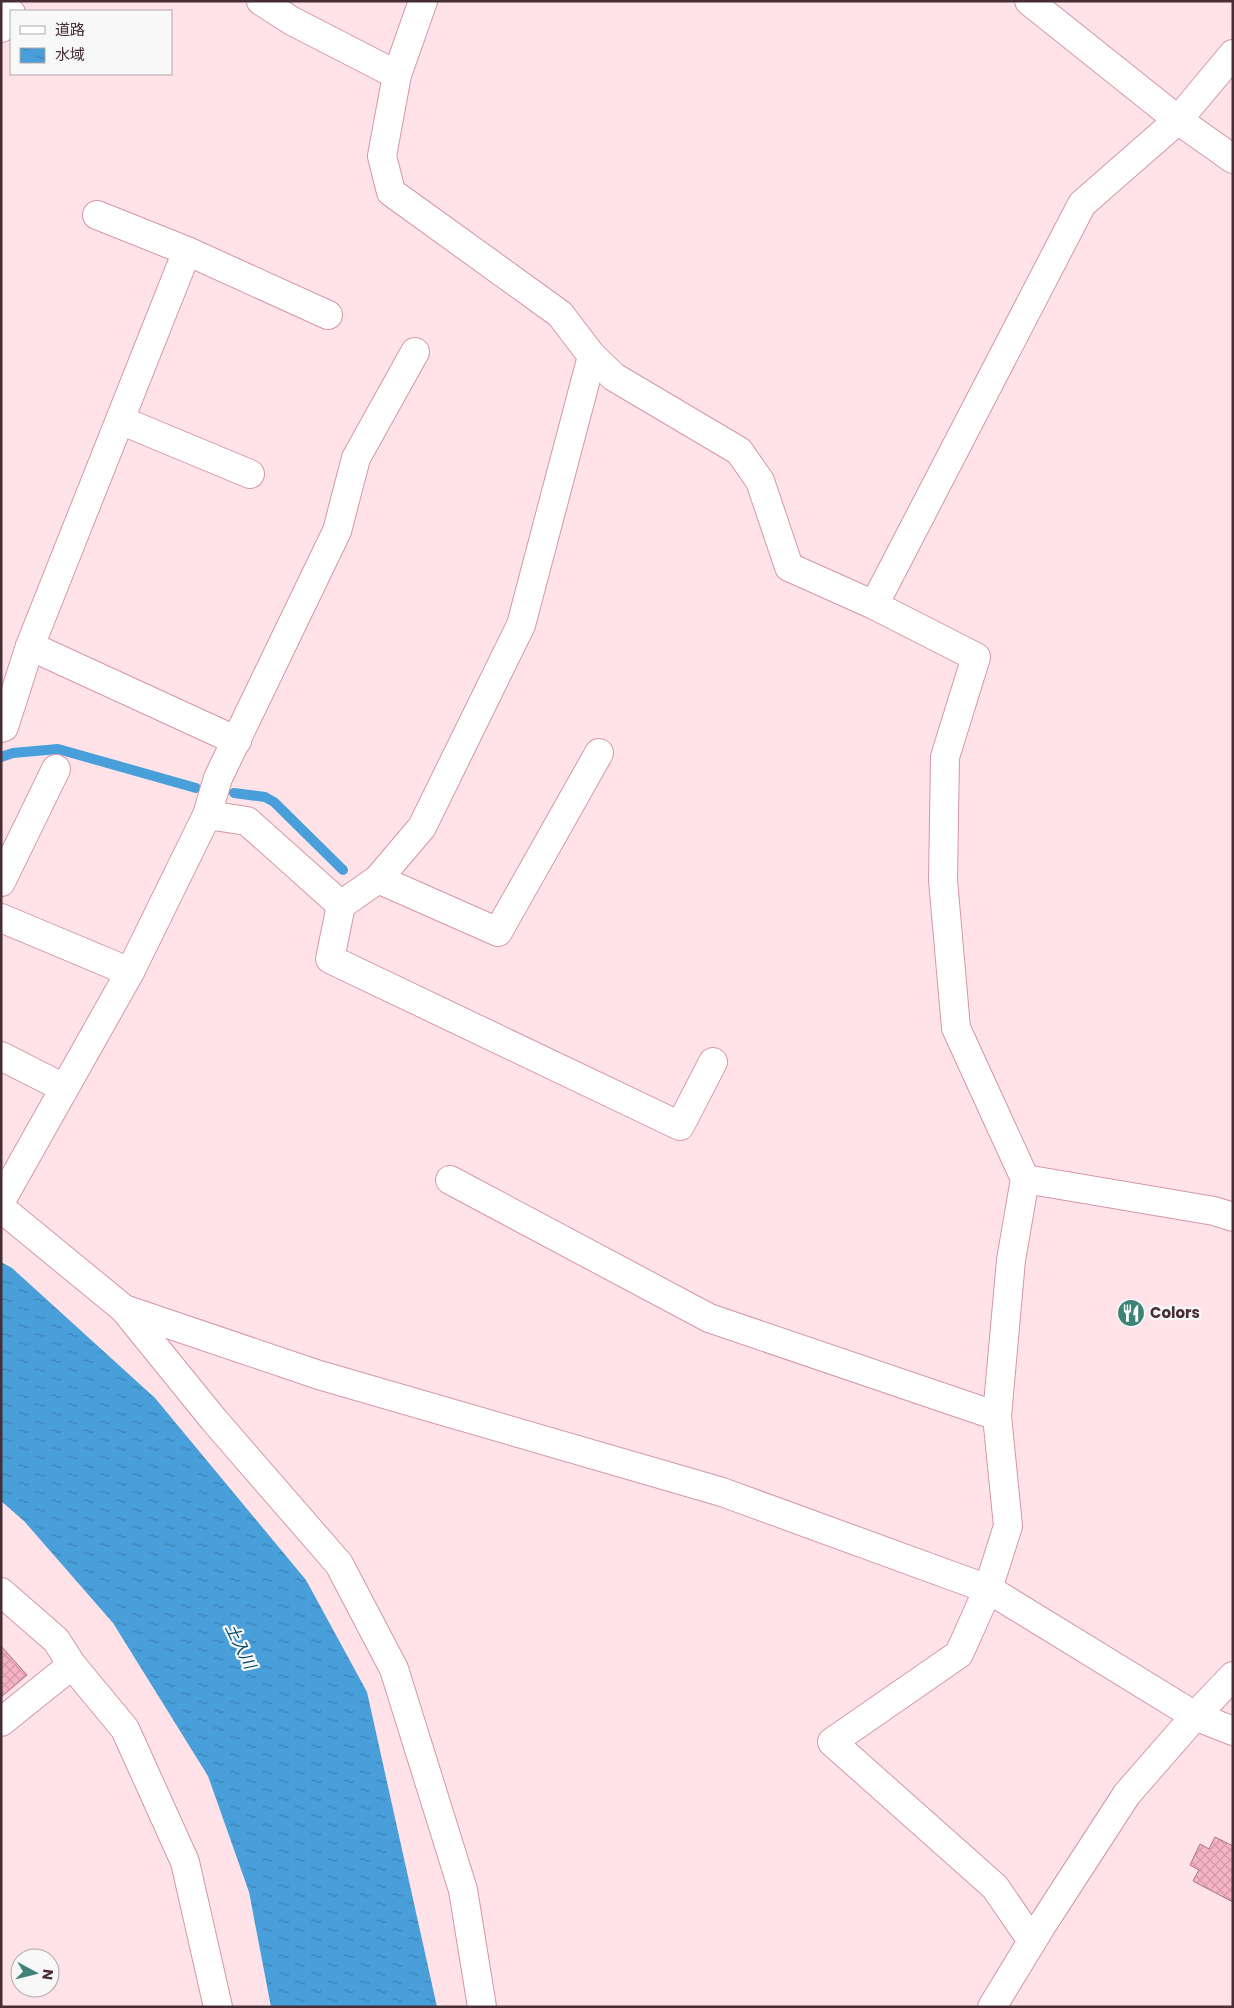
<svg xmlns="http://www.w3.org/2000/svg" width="1234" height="2008" viewBox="0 0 1234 2008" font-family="Poppins,'Noto Sans JP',sans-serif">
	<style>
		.water { fill: url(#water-ripples) }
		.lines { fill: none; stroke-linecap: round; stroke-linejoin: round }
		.stream { stroke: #489fda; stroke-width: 10 }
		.building { fill: url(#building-cross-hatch); stroke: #ae7182 }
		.minor-casing { stroke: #d696a7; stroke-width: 30 }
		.minor { stroke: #fff; stroke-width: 28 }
		.labels { text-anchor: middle; stroke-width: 4.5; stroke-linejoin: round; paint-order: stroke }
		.poi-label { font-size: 15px; font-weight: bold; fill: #472d35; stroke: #f8f8f8; text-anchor: start }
		.water-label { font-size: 16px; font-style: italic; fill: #00486f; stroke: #f8f8f8 }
	</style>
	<defs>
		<pattern id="water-ripples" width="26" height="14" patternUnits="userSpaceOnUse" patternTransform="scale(1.25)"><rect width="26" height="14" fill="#489fda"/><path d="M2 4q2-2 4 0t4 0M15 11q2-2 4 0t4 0" fill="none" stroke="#3e82b2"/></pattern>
		<pattern id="building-cross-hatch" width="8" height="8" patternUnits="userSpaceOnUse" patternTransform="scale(1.25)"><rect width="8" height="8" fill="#f5b3c5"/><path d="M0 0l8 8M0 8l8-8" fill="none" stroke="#d39aaa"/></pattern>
	</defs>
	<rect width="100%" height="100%" fill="#ffe3e9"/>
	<path class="water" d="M1 1262 12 1268 155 1398 306 1580 367 1692 437 2007H271L249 1892 208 1776 113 1623 24 1521 1 1501Z"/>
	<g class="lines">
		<g class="stream">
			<path d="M1 757 13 753 58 749 196 788"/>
			<path d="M234 793 265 797 274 802 343 870"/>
		</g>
	</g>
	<g class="building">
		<path d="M1 1646 27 1675 1 1697Z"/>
		<path d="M1215 1837 1233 1846V1902L1193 1881 1199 1870 1190 1865 1200 1844 1209 1849Z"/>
	</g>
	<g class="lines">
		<g class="minor-casing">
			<g id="minor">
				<path d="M261 1 292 21 397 75 382 156 391 192 560 314 592 356 521 625 422 827 378 879 341 905"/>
				<path d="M1029 1 1178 120 1233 54"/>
				<path d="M1 28 11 13"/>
				<path d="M397 75 423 1"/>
				<path d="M97 215 187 251 328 315"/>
				<path d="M592 356 614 377 739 451 760 481 789 567 874 605 976 657 945 757 943 880 956 1028 1025 1179 1011 1260 997 1416 1008 1526 988 1589 959 1654 832 1742 995 1887 1032 1941"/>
				<path d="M120 420 250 474"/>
				<path d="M874 605 1082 204 1178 120 1233 159"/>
				<path d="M30 646 237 741"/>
				<path d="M1 728 4 727 30 646 187 251"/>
				<path d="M207 815 218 778 337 531 356 458 415 352"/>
				<path d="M378 879 498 932 599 753"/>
				<path d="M1 882 56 769"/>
				<path d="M1 918 130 972 1 1201"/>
				<path d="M130 972 207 815 247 821 341 905 330 959 680 1126 713 1062"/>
				<path d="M1 1056 64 1088"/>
				<path d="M1025 1179 1214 1211 1233 1217"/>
				<path d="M450 1180 709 1318 997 1416"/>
				<path d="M1 1208 124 1309 319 1375 722 1492 988 1589 1195 1716 1233 1731"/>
				<path d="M124 1309 214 1420 339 1564 394 1669 463 1890 482 2007"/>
				<path d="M1 1592 56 1640 72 1665 125 1729 185 1862 218 2007"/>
				<path d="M1 1722 72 1665"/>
				<path d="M992 2007 1042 1925 1127 1794 1195 1716 1233 1676"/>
			</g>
		</g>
		<use href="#minor" class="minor"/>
	</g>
	<defs>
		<g id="restaurant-disc" transform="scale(1.4375)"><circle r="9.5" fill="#3e8377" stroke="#f8f8f8"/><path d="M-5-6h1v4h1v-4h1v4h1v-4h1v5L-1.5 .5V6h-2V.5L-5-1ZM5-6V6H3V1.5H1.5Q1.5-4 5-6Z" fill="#fff"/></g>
	</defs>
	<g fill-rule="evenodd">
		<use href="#restaurant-disc" x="1131" y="1313"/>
	</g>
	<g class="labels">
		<g class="poi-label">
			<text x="1150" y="1318">Colors</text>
		</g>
		<g class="water-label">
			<text transform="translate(241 1646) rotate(64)" y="6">土入川</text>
		</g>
	</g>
	<rect width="1234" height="2008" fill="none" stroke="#472d35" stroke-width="5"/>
	<rect x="10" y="10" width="162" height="65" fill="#f8f8f8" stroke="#b1a7aa"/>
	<rect x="20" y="26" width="25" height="8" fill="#ffffff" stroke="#b1a7aa"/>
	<text x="55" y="35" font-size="15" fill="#472d35">道路</text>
	<rect x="20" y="48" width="25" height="15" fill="url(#water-ripples)" stroke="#b1a7aa"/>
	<text x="55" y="60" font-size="15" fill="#472d35">水域</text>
	<g transform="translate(35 1973) rotate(97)"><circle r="24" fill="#f8f8f8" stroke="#b1a7aa"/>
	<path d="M0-4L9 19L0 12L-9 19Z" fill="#3e8377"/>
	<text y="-8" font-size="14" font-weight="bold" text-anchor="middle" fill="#472d35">N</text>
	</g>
</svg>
